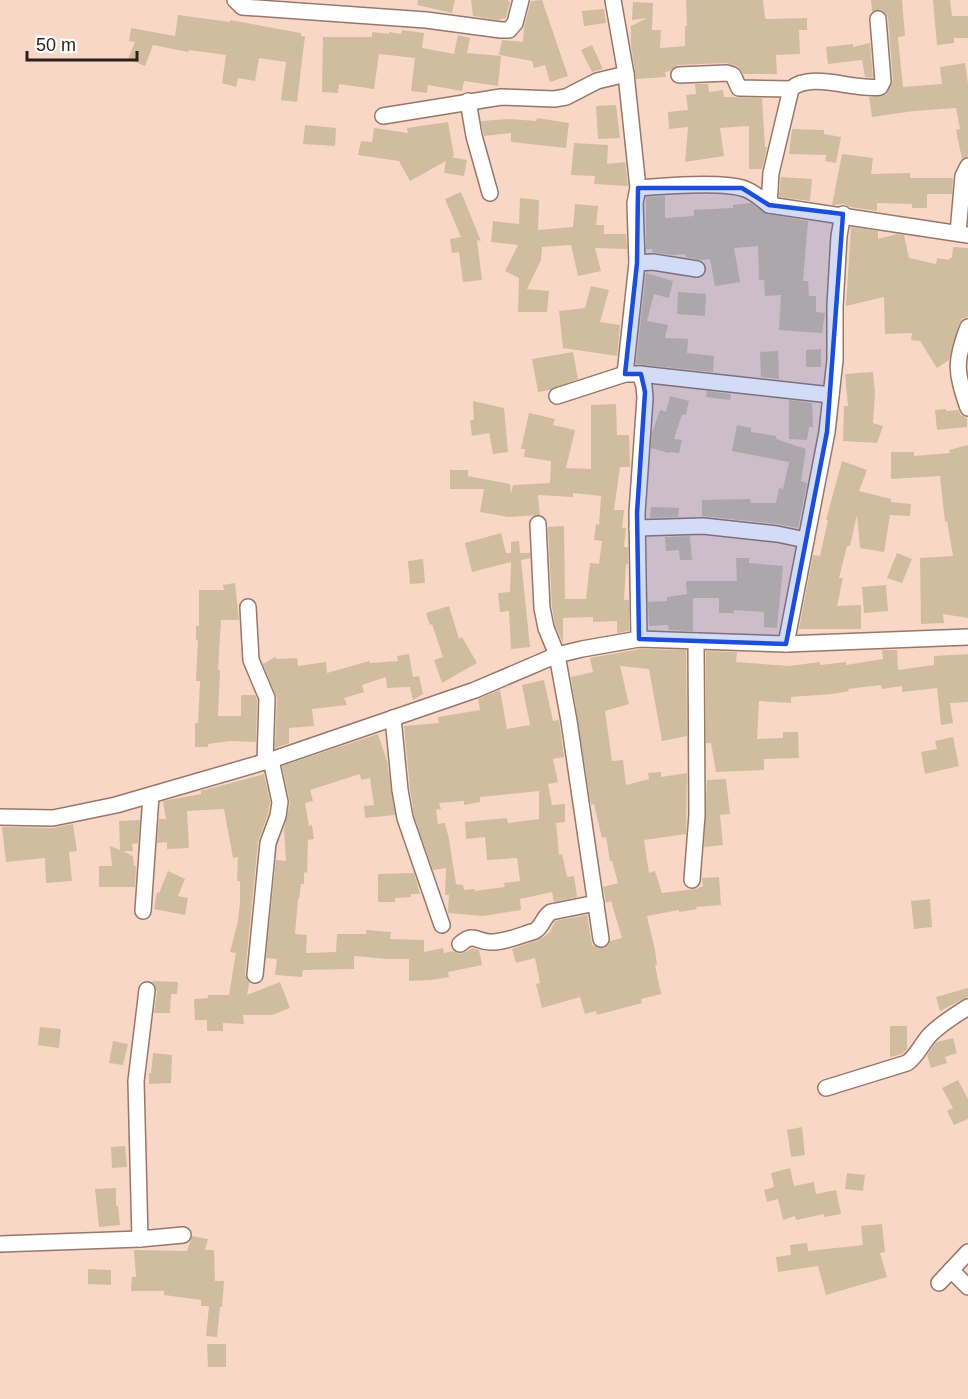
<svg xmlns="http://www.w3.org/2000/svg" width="968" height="1399" viewBox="0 0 968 1399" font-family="Helvetica,sans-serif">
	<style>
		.building { fill: #d0bd9f; fill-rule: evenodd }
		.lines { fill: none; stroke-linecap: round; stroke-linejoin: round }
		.minor-casing { stroke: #967769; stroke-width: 18 }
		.minor { stroke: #fff; stroke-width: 15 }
		.marked { fill: #1d4ed8; fill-opacity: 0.2; stroke: #1d4ed8; stroke-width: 4.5; stroke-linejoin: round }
	</style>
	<rect width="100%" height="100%" fill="#f9d7c7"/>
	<g class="building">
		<path d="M418 0H455L452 13 417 5Z"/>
		<path d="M471 0H508L510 2 506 18 498 20 473 16Z"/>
		<path d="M542 0 568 76 550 82 545 65 534 68 532 61 499 55 502 40 523 42 524 27 531 1Z"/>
		<path d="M686 0H763L765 18 767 19 807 18V30H799L800 54 776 55 777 74H743L739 67 727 63 678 65 670 71 665 72 666 77 636 79 631 45V26L647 18 632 20 633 2 653 3 652 30H661L660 48 685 46V26H687Z"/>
		<path d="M871 0H902L905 36 898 37 903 87 942 84 940 67 965 63 968 84V156L962 159 956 130 960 129 956 108 914 111 872 117 869 97 886 95 893 80 888 18 882 10 872 12Z"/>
		<path d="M933 0H950L952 16H968V38H954V43L937 45Z"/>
		<path d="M604 9 606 23 584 26 582 11Z"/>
		<path d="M178 15 230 22V20L301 33V36H305L297 102 281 100 286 62 259 58 255 81 238 78 236 87 222 83 226 55 189 50 188 52 153 45 145 66 128 59 135 42 129 41 131 28 175 36Z"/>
		<path d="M402 30 424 33 422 48 454 54 458 35 470 38 467 53 501 56 498 86 464 81 462 91 428 85 427 93 411 91 415 58 379 54 374 89 339 84 338 93 322 92 323 37H372V32L389 34V32L401 34Z"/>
		<path d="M870 43 873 78 865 77 862 60 828 64 826 47 853 44V47Z"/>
		<path d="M592 45 603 69 592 72 581 50Z"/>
		<path d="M695 84H708L709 92 723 90 724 97 762 98 765 147H767L762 169H749V126L720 128 724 156 685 162 688 127 669 129 668 112 688 110 686 95 696 94Z"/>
		<path d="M616 105 620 138 598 139 596 106Z"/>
		<path d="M537 118 569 123 566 148 511 142V133L484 136 481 121 509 119 536 121Z"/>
		<path d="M448 122 454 156 451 157 467 160 464 176 444 173 446 161 410 181 399 161 358 155 361 141 372 142 374 128 408 133 407 128Z"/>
		<path d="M305 125 336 128 335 146 303 144Z"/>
		<path d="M792 129 824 130V134L841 137 836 163 825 161 826 155 789 154Z"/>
		<path d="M574 143 608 145 607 164 625 162 628 186 594 184 595 176 571 175Z"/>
		<path d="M842 154 873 158 871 174 910 173V178H953L952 194H927V208H912V204L877 203V211L850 207 844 204 832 205Z"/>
		<path d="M781 177 812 179 810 201 779 197Z"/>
		<path d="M461 192 481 241 477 240 482 280 463 282 459 252 452 253 450 239 461 237 445 199Z"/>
		<path d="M665 196V218L694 216V210L733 208V205L751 203 767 214 808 221 803 281H808L809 296H816V312L825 313 822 333 779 330 781 295 765 296 764 280H759L758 246 734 248 740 282 715 286 710 259 701 260 686 257 685 254 672 255 652 252 653 249H646V197Z"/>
		<path d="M520 198 539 200 538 230 573 227 575 204 598 206 596 225H604V234H626L627 249 595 248 601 271 578 276 571 245 542 247 541 260 527 289 549 291 547 312H518L519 278 505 271 518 245 491 242 493 221 519 224Z"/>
		<path d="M851 227 878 231V239L897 234 904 235 909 258 936 264 937 258 949 260V258H952L953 247 968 248V317L962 319 959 324 949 360 937 368 920 341 911 340 912 333 885 334 884 297 846 306Z"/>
		<path d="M646 273 673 281 669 298 654 294 647 321 668 325 665 338 688 339 687 353 714 356 713 372 636 364Z"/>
		<path d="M591 286 609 290 600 322 620 325 617 356 563 348 559 311 585 308Z"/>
		<path d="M678 292 706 294 705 316 677 314Z"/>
		<path d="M821 349V367H806V350Z"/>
		<path d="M778 351 779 379 761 377 760 352Z"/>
		<path d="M573 352 578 379 550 390 538 392 532 359Z"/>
		<path d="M873 372 875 393 873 423 883 426 877 443 843 441 844 406H848L845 374Z"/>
		<path d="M707 391 731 394 730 400 706 397Z"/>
		<path d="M670 396 689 401 686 415 682 414 674 439 682 440 679 453 670 452 669 453 651 448 652 433 660 410 666 412Z"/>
		<path d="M789 400 812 403 813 427H809L807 440 789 439Z"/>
		<path d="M473 401 504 408 508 452 493 454 489 433 472 436 470 420H474Z"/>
		<path d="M616 404 617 435H629L630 467H620L614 510H624L622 528H626L624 547H628V564H626L624 600H629V631L617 633V621L593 622V617L563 618V643L555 625 552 607 548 527 564 526 565 599H586L590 563 599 564 602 541 594 540 596 524 599 525 601 496 573 493V497L538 495 540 515 508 517 480 512 484 489H450V470H468V476L510 484 511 494 513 485 550 483 551 461 524 457 525 449H521L529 413 555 419 553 425 575 430 566 468 591 469V405Z"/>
		<path d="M946 409V411L958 410 961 415 967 418V427L937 430 935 410Z"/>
		<path d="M737 425 751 428V432L776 436V439L806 449 801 481 807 483 798 528 778 524 702 516V500L750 499 751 503H776L779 488 783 489 789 462 732 451Z"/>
		<path d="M968 445V618L943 614 944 623 921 624 920 558 953 556 947 521 945 522 940 476 891 479V452H914V456L950 453 949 450Z"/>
		<path d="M842 461 867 470 859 491 891 499V502L911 504 910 516 890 515 884 552 860 548 857 515 850 546H847L839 578H843L837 606 861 605V629H799L813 555 820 556 828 520H826Z"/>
		<path d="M651 507 679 508 678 517 650 518Z"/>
		<path d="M501 533 506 553H511V542L519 541 520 553H530V558L521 560 530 647 511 649 509 611 500 612 498 593 510 592 511 562 472 572 465 543Z"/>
		<path d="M690 536 692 560H680L679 550 666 551 665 537Z"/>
		<path d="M897 553 912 559 902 583 887 578Z"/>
		<path d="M736 558H749V563L783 566 777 628 764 627V612L734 610V613H719V598H693V631L669 630 668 625 649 626 648 602 667 601V597L687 594 686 581H737Z"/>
		<path d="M423 559 425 583 410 584 408 561Z"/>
		<path d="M235 583 239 620H221L218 670H220L218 716H241V695H255L257 700 256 742 230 741 208 744V747H195V723H198L200 681H196L198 640H196V626H199V590H224L223 585Z"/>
		<path d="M886 585 888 611 864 613 862 587Z"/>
		<path d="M449 606 459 639 462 637 477 663 442 683 434 660 443 657 432 624 430 625 426 613Z"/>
		<path d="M640 649 686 650 687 736 662 741 649 669 620 666 629 704 605 711 612 761 623 760 626 785 649 779 648 773 661 772V777L687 773 686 834 644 840 649 873 655 871 662 893 696 889 703 886 702 878 719 877 721 905 696 907 697 909 679 912V910L647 916 655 950 657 965H655L661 994 641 999 642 1003 597 1015 596 1011 585 1014 580 997 542 1008 536 984 540 983 535 958 516 963 512 949 541 939 550 932 555 921 587 915 592 945 603 948 607 946 610 941 622 938 611 901 606 903 603 887 618 883 612 861H610L606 837 602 838 594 804 591 805 571 677 593 672 590 658Z"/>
		<path d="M882 650H897L898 670 934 665V656L968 654V702L950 703 953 723 941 725 937 688 902 692V686L882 689 881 685 848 689 849 691 832 694 791 697V703L759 701 757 739 783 738V732H798L799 758 764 759V770L716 772 711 743H706V651L737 652 736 662 789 666 820 662V665L846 662V665L883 659Z"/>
		<path d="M409 654 413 677 419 676 423 694 413 700 410 687 387 688 386 677 362 685 364 692 344 698 347 705 312 709 314 726 289 728V743L275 748 277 698 263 664 275 657 277 659 297 658 298 666 326 662 327 673 369 661 370 663 398 661 397 656Z"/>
		<path d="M544 680 553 721 559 720 564 757 553 759 558 782 548 784 552 805 565 804V822L556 823 559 855 562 854 567 877 574 876 577 897 554 902 552 892 520 899 521 910 483 916 448 913 449 895H445L446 868 433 870 414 816 410 789 404 726 439 723 438 717 480 710 478 699 500 690 507 729 530 725 522 685ZM539 791V819L508 823 507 818 465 822 466 839 485 837 487 860 517 858 520 881 504 883 505 887 474 891 475 889 464 890 463 885 456 884 449 839 445 823 438 824 436 810 441 809 439 803 464 801V805L480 802V797Z"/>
		<path d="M378 734 387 761 395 815 365 818 364 806 374 805 370 778 361 780 360 774 310 790 313 801 305 803 309 826 312 825 314 839 308 840 307 873 304 872V884H301L299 899H298L295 934 307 935 306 953 336 952 337 934H366V930L391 932 390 939 424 940V952L443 948 444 953 453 951 461 954 473 948 479 950 482 965 448 972 449 977 431 980 409 981V959H388L354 956V969L303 970 302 977 275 975 277 959 266 958 276 860 286 861 284 829 290 803 282 766Z"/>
		<path d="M953 737 959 766 925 774 921 752 937 749 935 741Z"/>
		<path d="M264 774 270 802 268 814 258 842 245 974 249 983 247 995 280 982 290 1008 272 1015H243L244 1024 223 1023V1031H207V1020H195L194 999 208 998V995H229L236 953 230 952 238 921 240 902V881H237L238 857 233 858 224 809 187 811 189 848 167 849V842L157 843 159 819H166L163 801 201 794V791Z"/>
		<path d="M726 779 730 814 720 815 723 845 704 847 707 780Z"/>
		<path d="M140 820 138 843 132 844 133 851H123L133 856 134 866H136L135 887H99V866H112L110 846 120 850 119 821Z"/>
		<path d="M73 824 77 851 69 852 72 881 46 883 45 858 6 862 2 827 53 828Z"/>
		<path d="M168 871 185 879 178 896 188 898 185 915 154 909 157 892 159 893Z"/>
		<path d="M414 873 420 894H411V897L395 898V902H378V874Z"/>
		<path d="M930 899 932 927 914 929 911 901Z"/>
		<path d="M152 981 178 982 177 994H171L170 1013H154L157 991Z"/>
		<path d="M968 988V997L940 1011 936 997Z"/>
		<path d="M890 1026H907V1049L902 1054 890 1057Z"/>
		<path d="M40 1027 61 1029 59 1048 38 1045Z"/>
		<path d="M953 1038 957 1053 945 1057 947 1063 931 1068 927 1055 934 1045 937 1042Z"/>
		<path d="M113 1041 128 1044 123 1065 109 1063Z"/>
		<path d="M153 1053 172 1055 171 1083 149 1084V1073H151Z"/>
		<path d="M958 1080 968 1099V1119L954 1125 947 1111 953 1108 942 1088Z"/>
		<path d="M802 1127 805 1155 791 1157 787 1130Z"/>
		<path d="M125 1146 127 1167 112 1168 111 1147Z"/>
		<path d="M790 1168 794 1186 814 1182 816 1194 836 1190 841 1214 824 1217V1214L796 1220 795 1216 783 1220 778 1199 767 1202 764 1190 774 1187 771 1173Z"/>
		<path d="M847 1173 865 1175 863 1191 845 1189Z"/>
		<path d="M116 1188V1206H118L120 1225 99 1227 95 1189Z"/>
		<path d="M882 1224 885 1252 880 1253 887 1277 826 1295 818 1266 778 1272 776 1257 791 1255 790 1245 807 1243 808 1251 863 1245 861 1226Z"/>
		<path d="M192 1236 208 1239 205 1250H214L215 1281H224L222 1307H220L217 1337 206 1336 209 1306H201V1300L164 1295V1291H131L132 1277H136L134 1250 187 1251Z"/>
		<path d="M88 1269 111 1270V1285L88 1284Z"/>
		<path d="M207 1344H226V1367H208Z"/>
	</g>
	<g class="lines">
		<g class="minor-casing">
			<g id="minor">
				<path d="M235 0 242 7 426 20 501 30H509L515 23 521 0"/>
				<path d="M613 0 626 74 638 188C663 186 723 181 745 189 754 192 761 199 769 205L968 235"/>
				<path d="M679 75 727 73 733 75 739 88 791 89"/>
				<path d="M468 101 474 136 490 193"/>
				<path d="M383 116 501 97 554 99 566 97 597 81 626 74"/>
				<path d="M769 205 771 173 791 89C811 71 855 91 880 87L883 81 878 19"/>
				<path d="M958 233 963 176 968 166"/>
				<path d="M637 263 653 262 697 269"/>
				<path d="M968 327C954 363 956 372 968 408"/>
				<path d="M625 374 637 263 635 203 638 188"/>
				<path d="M640 374 831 395"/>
				<path d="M557 396 625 374H640L644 386 645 398 637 513 639 639"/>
				<path d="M538 524 542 608 546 628 557 655 569 721 601 939"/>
				<path d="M637 528 703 526 777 534 806 540"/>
				<path d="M248 607 251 660 267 698 265 762"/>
				<path d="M786 644 827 432 835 360V306L839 236 843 214"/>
				<path d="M393 718 400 790 405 818 442 925"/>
				<path d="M0 817 53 818 116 805 271 760 475 690 557 655 582 649 639 639 786 644 968 637"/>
				<path d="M692 880 697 815 696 641"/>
				<path d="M143 911 151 795"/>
				<path d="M460 944C475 931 477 943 492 942 506 942 521 935 535 931 543 926 543 917 551 912L596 903"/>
				<path d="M255 975 268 843 278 816 280 802 271 760"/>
				<path d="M826 1088 907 1063C917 1056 921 1045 929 1036 940 1024 954 1016 968 1007"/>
				<path d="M140 1239 136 1081 147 990"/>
				<path d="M0 1244 140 1239 183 1235"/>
				<path d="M951 1270 968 1287"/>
				<path d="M939 1283 968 1252"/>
			</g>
		</g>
		<use href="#minor" class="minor"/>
	</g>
	<path class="marked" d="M638 188H742L769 205 843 214 827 432 786 644 639 639 637 513 645 392 641 374H625L637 263Z"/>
	<path d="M27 51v9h110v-9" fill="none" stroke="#2c201a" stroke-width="3"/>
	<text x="36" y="51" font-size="18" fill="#2c201a" stroke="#ffffff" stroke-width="4.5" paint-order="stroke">50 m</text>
</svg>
